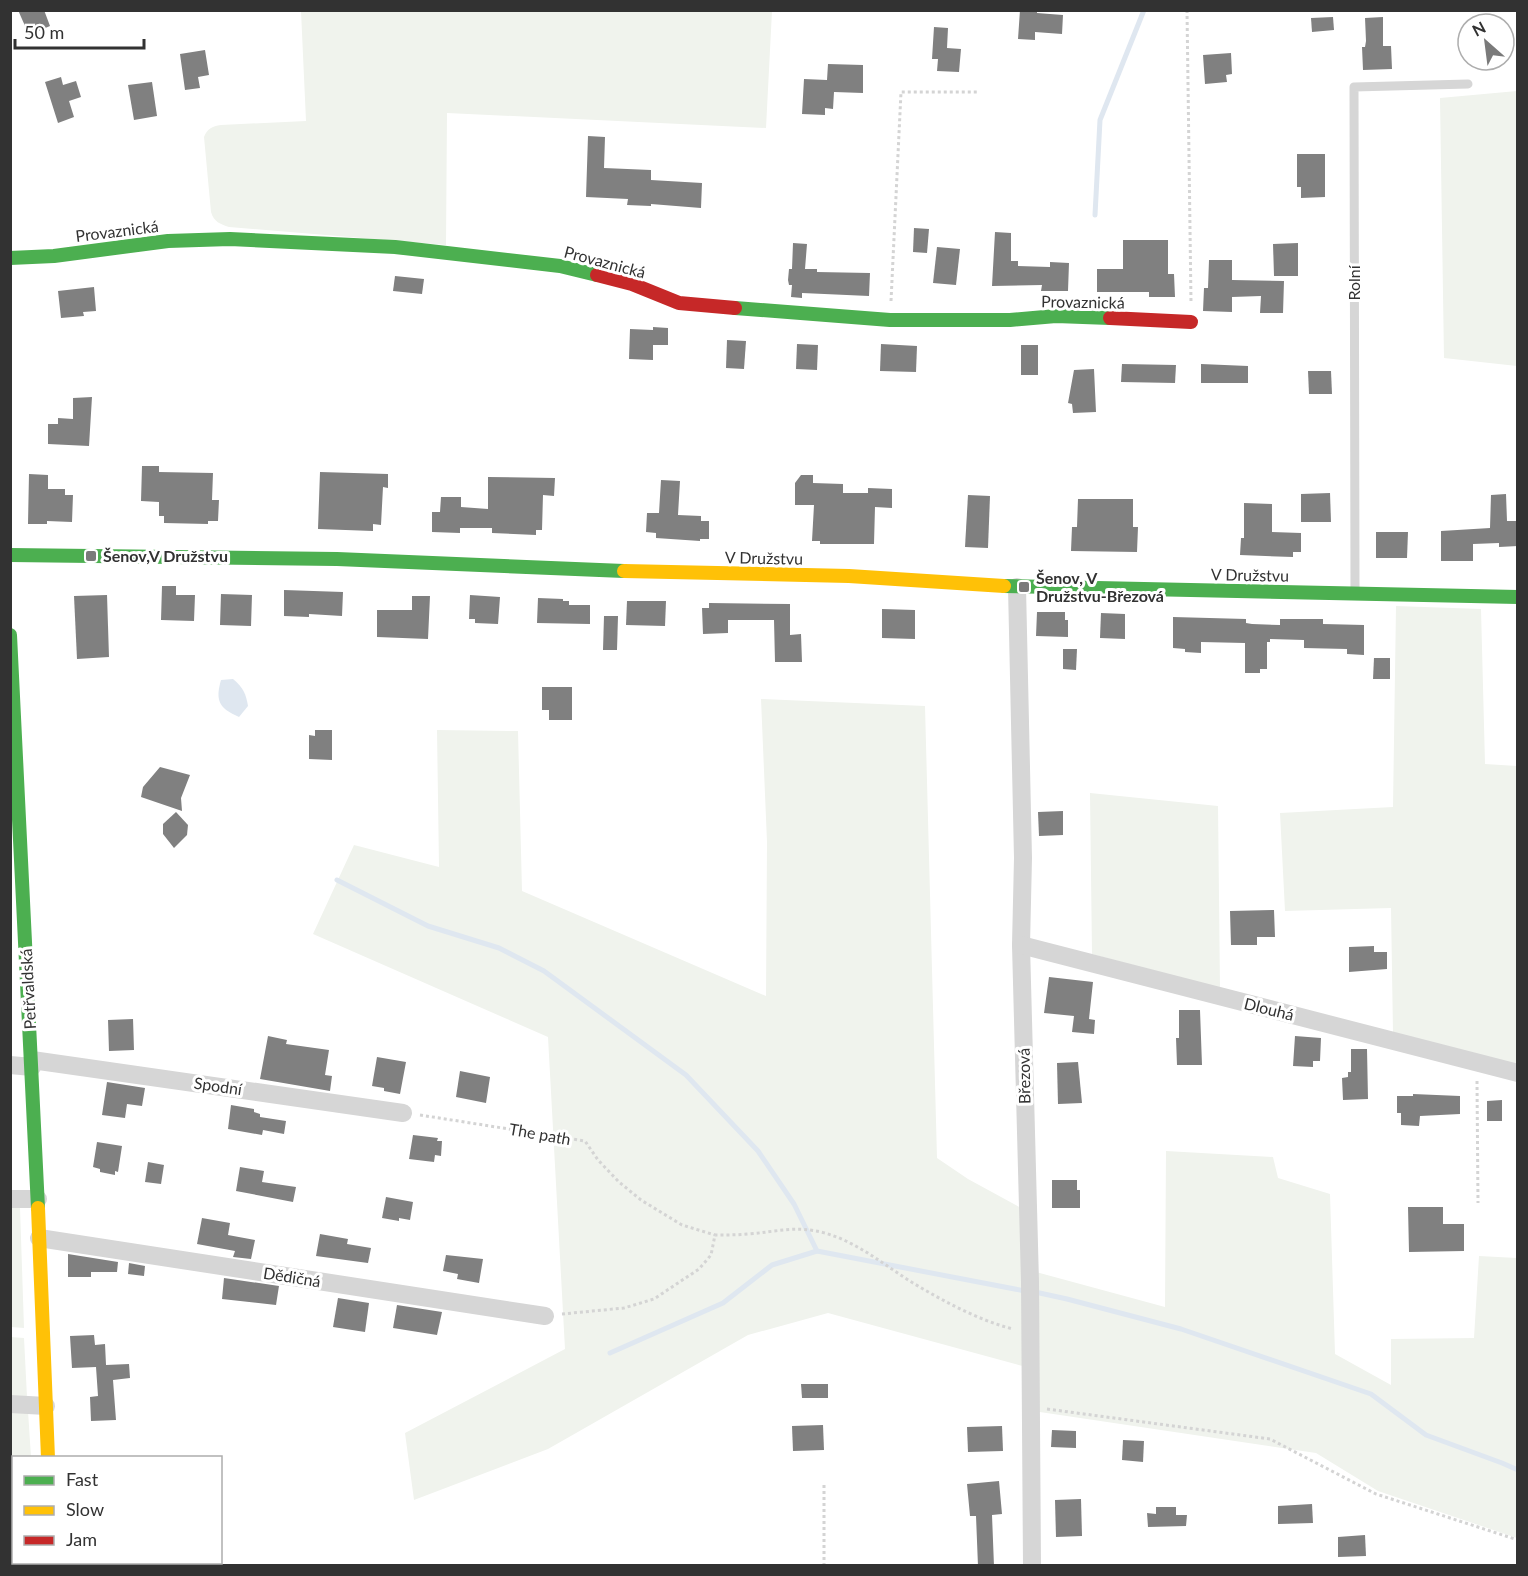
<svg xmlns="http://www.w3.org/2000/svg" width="1528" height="1576" viewBox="0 0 1528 1576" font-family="Lato,sans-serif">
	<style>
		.green { fill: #f0f3ed }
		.water { fill: #dfe7f0 }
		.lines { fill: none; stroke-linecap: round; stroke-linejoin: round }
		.stream { stroke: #dfe7f0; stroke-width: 5 }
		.building { fill: #808080 }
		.path { stroke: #d4d4d4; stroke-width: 3; stroke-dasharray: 3 3; stroke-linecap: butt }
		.lane { stroke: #d6d6d6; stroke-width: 9 }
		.street { stroke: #d6d6d6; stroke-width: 18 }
		.fast { stroke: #4caf50; stroke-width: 14 }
		.slow { stroke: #ffc107; stroke-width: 14 }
		.jam { stroke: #c62828; stroke-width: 14 }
		.poi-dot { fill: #7a7a7a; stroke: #fff; stroke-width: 2 }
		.labels { text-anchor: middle; stroke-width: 6; stroke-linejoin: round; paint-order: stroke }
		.street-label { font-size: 16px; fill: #323232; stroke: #fff }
		.poi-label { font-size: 16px; font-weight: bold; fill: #323232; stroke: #fff; text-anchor: start }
	</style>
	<rect width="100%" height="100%" fill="#fff"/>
	<g class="green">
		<path d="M301 11H772L766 128 447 113 446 245 229 227C220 224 214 222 211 212L204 137C207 129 212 126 221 125L306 121Z"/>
		<path d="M1517 91V366L1444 358 1440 98Z"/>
		<path d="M1396 606 1481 609 1485 764 1517 766 1516 1065 1393 1033 1391 908 1285 911 1280 813 1393 807Z"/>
		<path d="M761 699 925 706 937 1158 968 1179 1023 1209 1026 1367 828 1313 748 1335 548 1449 414 1500 405 1433 565 1349 548 1037 313 934 354 845 439 867 437 730 518 731 522 891 766 996 767 842Z"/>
		<path d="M1090 793 1218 806 1220 990 1092 954Z"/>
		<path d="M1166 1151 1273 1157 1278 1178 1330 1194 1335 1354 1391 1385V1339L1474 1338 1479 1256 1517 1258V1538L1378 1491 1316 1453 1033 1411 1036 1272 1165 1307Z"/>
		<path d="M10 1207 20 1208 24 1328 11 1327Z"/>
		<path d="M10 1337 24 1338 27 1397 11 1396Z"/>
		<path d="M10 1409 28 1411 31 1457 14 1458V1562L36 1563V1565H11Z"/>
	</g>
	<path class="water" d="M233 679C243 687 246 694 248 706L239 717C219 708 215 701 221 680Z"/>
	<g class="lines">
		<g class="stream">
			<path d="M1095 215 1100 120 1144 10"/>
			<path d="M337 880 428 926 499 948 544 971 686 1075 758 1151 794 1204 817 1251 1025 1291"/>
			<path d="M1035 1292 1067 1299 1181 1329 1371 1394 1426 1435 1502 1463 1518 1470"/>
			<path d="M610 1353 723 1303 772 1265 817 1251"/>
		</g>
	</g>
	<g class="building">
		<path d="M18 10H44L50 26 29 35Z"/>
		<path d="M1020 10H1037V13L1063 15 1062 34 1035 32V40L1018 39Z"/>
		<path d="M1333 17 1334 30 1312 32 1311 18Z"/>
		<path d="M1383 17V46H1391L1392 69 1363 70 1362 47H1365L1366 41 1365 18Z"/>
		<path d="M934 27 948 28 947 48 961 49 959 72 937 71 938 59H932Z"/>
		<path d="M205 50 209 75 198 77 200 88 185 90 180 54Z"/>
		<path d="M1231 53 1232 74 1226 75 1227 82 1205 84 1203 55Z"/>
		<path d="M828 64 863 65V93L834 92 833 109 825 108V115L802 114 804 79 827 80Z"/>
		<path d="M61 77 63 85 76 81 81 97 69 101 74 117 58 123 45 82Z"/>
		<path d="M152 82 157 116 134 120 128 85Z"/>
		<path d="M588 136 605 137 604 168 651 170V180L702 183 701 208 651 204V206L627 205 628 199 586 197Z"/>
		<path d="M1297 154H1325V197L1301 198V187H1297Z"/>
		<path d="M914 228 929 229 927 253 913 252Z"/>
		<path d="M995 232 1011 233V261H1018V266L1050 267V262L1069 263 1068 291H1041L1042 285 992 286Z"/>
		<path d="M1123 240H1168V274H1174L1175 297H1149V292H1097V269H1123Z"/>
		<path d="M793 243 807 244 805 269H817V272L870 273 869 296 802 293V298L791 297 792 285H789L788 280 789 269H792Z"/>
		<path d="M1298 243V276H1274L1273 244Z"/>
		<path d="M937 247 960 249 956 285 933 283Z"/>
		<path d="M1209 260H1232V280L1284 281 1283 313H1260L1261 296 1232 297V312L1203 311 1204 288H1208Z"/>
		<path d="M395 276 424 279 422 294 393 291Z"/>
		<path d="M94 287 96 311 83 312 84 316 61 318 58 291Z"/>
		<path d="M653 327 668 328V345H653V360L629 359 630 329 653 330Z"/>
		<path d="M727 340 746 341 744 369 726 368Z"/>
		<path d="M797 344 818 345 817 370 796 369Z"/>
		<path d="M881 344 917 346 916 372 880 371Z"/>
		<rect x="1021" y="345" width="17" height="30"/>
		<path d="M1122 364 1176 365 1175 383 1121 382Z"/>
		<path d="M1201 364 1248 366V383H1201Z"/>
		<path d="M1094 369 1096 412 1073 413 1072 404 1068 403 1074 370Z"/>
		<path d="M1308 371H1331L1332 394H1309Z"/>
		<path d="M92 397 89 446 48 444V424H58V418L73 419V398Z"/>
		<path d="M142 466H159V472L213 473 212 500H219L218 521H208V524L164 523V516H159V502L141 501Z"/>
		<path d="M320 472 388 474V488L383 487 381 525 373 524V531L318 529Z"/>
		<path d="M29 474 48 475V489H65V495H73L72 522 47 521V524H28Z"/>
		<path d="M801 475H813V483L843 484V493H868V488L892 489V508L875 507 874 544H820V541H812L814 505H795V483Z"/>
		<path d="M488 477 555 478 554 496 543 495 542 530H536V535L492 533V528H460V533L432 532V512H440L441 497H461V507L488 509Z"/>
		<path d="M661 480 680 481 678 515 701 516V521H709V539H700V541L656 538V533L646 532 647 513H659Z"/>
		<path d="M1330 493 1331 522H1301V494Z"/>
		<path d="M1506 494 1507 521H1518V546L1499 547V543L1473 544V561H1441V531L1490 528 1491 495Z"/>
		<path d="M968 495 990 496 988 548 965 547Z"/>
		<path d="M1078 499H1133V527H1138L1137 552 1071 551 1072 527H1077Z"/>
		<path d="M1244 503 1272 504V532L1301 533V552H1293V557L1240 555 1241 538H1244Z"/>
		<path d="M1376 532H1408L1407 558H1376Z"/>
		<path d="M162 586H176V595H195L194 621 161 620Z"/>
		<path d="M284 590 343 592 342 616 309 614V617L284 616Z"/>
		<path d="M221 594 252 595 251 626 220 625Z"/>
		<path d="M107 595 109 657 77 659 74 596Z"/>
		<path d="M470 595 500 597 498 624 475 623V619H469Z"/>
		<path d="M412 596H430L428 639 377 637V610H412Z"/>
		<path d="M538 598 563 599V601H569V605H590V624L537 623Z"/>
		<path d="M627 601H666L665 626 626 625Z"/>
		<path d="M709 603 790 604V635L801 634 802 662H775L774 620H728V633L703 634 702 608H709Z"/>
		<path d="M882 609 915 610V639L882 638Z"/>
		<path d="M1037 612H1065V620H1068V637L1036 636Z"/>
		<path d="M1101 613 1125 614V639L1100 638Z"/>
		<path d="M604 616H618L617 650H603Z"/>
		<path d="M1173 617 1246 619V623L1252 624 1280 625V619H1323V624L1364 625V655L1347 654V649L1304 648V640L1270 639V642H1267V669H1260V673H1245V643L1201 642V653L1185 652V649L1173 648Z"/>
		<path d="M1063 649H1077L1076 670 1063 669Z"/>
		<path d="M1374 658H1390V679H1373Z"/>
		<path d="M542 687H572V720H549V710H542Z"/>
		<path d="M315 730H332V760L309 759V735L315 736Z"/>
		<path d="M160 767 190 775 181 798 182 811 141 797 143 787Z"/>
		<path d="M1063 811V835L1039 836 1038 812Z"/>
		<path d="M176 812 188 825 187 835 174 848 163 834V824Z"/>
		<path d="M1274 910 1275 937H1257V945H1231L1230 911Z"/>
		<path d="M1374 946V952H1387V969L1349 972V947Z"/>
		<path d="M1049 977 1093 982 1089 1019 1095 1020 1094 1034 1072 1032 1074 1016 1044 1013Z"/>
		<path d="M1179 1010H1200L1202 1065H1177L1176 1038H1179Z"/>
		<path d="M133 1019 134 1050 109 1051 108 1020Z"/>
		<path d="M268 1036 287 1040 286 1044 329 1050 325 1075 332 1076 330 1091 260 1079Z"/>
		<path d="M1295 1036 1321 1038 1320 1061H1313V1067L1293 1066Z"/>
		<path d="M1351 1049H1367L1368 1099 1343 1100 1342 1078 1348 1077V1072H1351Z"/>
		<path d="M377 1057 406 1062 400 1094 384 1091V1088L372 1086Z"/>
		<path d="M1078 1062 1082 1103 1058 1104 1057 1063Z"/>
		<path d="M460 1071 490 1077 486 1103 456 1097Z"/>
		<path d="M107 1082 145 1088 142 1106 127 1104 125 1118 102 1115Z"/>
		<path d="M1413 1094 1460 1096V1114L1420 1116 1419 1126 1401 1125V1113H1397V1096H1413Z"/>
		<path d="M1502 1100V1121H1487V1101Z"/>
		<path d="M231 1105 254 1109V1112L260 1114V1117L286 1121 284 1134 263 1130 262 1135 228 1129Z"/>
		<path d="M413 1135 438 1138 437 1141H442L441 1156 435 1155 434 1162 409 1159Z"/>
		<path d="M97 1142 122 1146 118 1172 115 1171V1175L100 1172V1169L93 1167Z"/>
		<path d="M148 1162 164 1165 161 1184 145 1182Z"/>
		<path d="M240 1167 264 1171 262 1182 296 1187 293 1202 236 1191Z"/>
		<path d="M1052 1180H1077V1190H1080V1208H1052Z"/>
		<path d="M386 1197 413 1202 410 1220 399 1218V1221L382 1218Z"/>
		<path d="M1408 1207H1443V1224H1464V1251L1409 1252Z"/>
		<path d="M202 1218 230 1223 228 1235 255 1240 251 1259 233 1257 235 1251 197 1244Z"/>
		<path d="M320 1234 348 1239 347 1244 371 1248 368 1263 316 1256Z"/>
		<path d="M68 1254 118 1262 117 1272H91V1277H68Z"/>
		<path d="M446 1255 483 1259 479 1283 457 1279 458 1274 443 1271Z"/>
		<path d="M129 1263 145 1266 144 1276 128 1274Z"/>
		<path d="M224 1278 279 1286 276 1305 222 1299Z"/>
		<path d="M338 1298 369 1303 365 1332 333 1327Z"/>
		<path d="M397 1305 442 1312 437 1335 393 1328Z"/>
		<path d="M94 1335 95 1345 105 1344 106 1365 129 1364 130 1378 113 1380 116 1420 91 1421 90 1397 98 1396 96 1367 72 1368 70 1336Z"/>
		<path d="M801 1384H828V1398H802Z"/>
		<path d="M823 1425 824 1450 793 1451 792 1426Z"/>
		<path d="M1002 1426 1003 1451 968 1452 967 1427Z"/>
		<path d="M1052 1430 1076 1431V1448L1051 1447Z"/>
		<path d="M1123 1440 1144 1441 1143 1462 1122 1460Z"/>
		<path d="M999 1481 1002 1514 992 1515 994 1566H978L976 1516H970L967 1484Z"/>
		<path d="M1081 1499 1082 1536 1056 1537 1055 1500Z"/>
		<path d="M1312 1504 1313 1523 1278 1524V1506Z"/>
		<path d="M1156 1507H1176V1515H1187L1186 1526 1148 1527 1147 1513 1156 1514Z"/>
		<path d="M1365 1535 1366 1556 1338 1557V1537Z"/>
	</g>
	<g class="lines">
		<g class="path">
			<path d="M1187 10 1191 302"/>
			<path d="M891 301 901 92H978"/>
			<path d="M1477 1081 1478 1203"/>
			<path d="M420 1115 585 1141 598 1160 619 1182 641 1200 682 1225 715 1235"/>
			<path d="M562 1314 624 1308 654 1299 699 1269 711 1255 715 1235C726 1235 737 1235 748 1234 776 1232 795 1225 825 1233 859 1243 884 1265 913 1283 945 1302 978 1320 1013 1329"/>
			<path d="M1047 1409 1270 1439 1376 1494 1518 1540"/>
			<path d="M824 1566V1482"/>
		</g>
		<path class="lane" d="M1355 591 1354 87 1468 84"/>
		<g class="street">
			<path d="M1017 587 1023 858 1021 945 1030 1282 1032 1566"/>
			<path d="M1021 945 1518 1073"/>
			<path d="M32 1060 403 1113"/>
			<path d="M10 1065 32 1067"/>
			<path d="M10 1199H38"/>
			<path d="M39 1238 545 1316"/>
			<path d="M10 1404 46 1406"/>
		</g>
		<g class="fast">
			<path d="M10 258 54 256 168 241 230 239 395 247 560 266 597 275"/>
			<path d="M735 308 890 320H1010L1056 316 1110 318"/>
			<path d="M10 555 337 559 624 571"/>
			<path d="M1004 586 1518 597"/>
			<path d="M10 635 38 1208"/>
			<path d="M52 1562V1566"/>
		</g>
		<g class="slow">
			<path d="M624 571 849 576 1004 586"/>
			<path d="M38 1208 48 1458"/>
		</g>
		<g class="jam">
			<path d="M597 275 632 284 679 303 735 308"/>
			<path d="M1110 318 1191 322"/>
		</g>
	</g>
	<g class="poi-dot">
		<rect x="85" y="550" width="12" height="12" rx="3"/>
		<rect x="1018" y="581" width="12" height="12" rx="3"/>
	</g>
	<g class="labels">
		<g class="street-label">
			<text transform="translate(117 231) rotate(-7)" y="6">Provaznická</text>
			<text transform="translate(605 262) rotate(15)" y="6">Provaznická</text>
			<text transform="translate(1354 283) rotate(-90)" y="6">Rolní</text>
			<text transform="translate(1083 302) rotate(1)" y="6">Provaznická</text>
			<text transform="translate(764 558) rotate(1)" y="6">V Družstvu</text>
			<text transform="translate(1250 575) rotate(1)" y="6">V Družstvu</text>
			<text transform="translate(28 989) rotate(-93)" y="6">Petřvaldská</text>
			<text transform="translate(1269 1009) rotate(14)" y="6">Dlouhá</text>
			<text transform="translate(1024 1076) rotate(-91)" y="6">Březová</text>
			<text transform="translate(218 1086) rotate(8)" y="6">Spodní</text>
			<text transform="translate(540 1134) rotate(10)" y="6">The path</text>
			<text transform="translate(292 1277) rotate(9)" y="6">Dědičná</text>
		</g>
		<g class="poi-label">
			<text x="103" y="562">Šenov,V Družstvu</text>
			<text x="1036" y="584">Šenov, V<tspan x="1036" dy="18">Družstvu-Březová</tspan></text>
		</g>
	</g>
	<rect width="1528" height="1576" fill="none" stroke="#323232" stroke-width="24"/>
	<rect x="12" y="1456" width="210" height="108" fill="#ffffff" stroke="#adadad" stroke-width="1.5"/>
	<rect x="24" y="1476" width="30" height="9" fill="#4caf50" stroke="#adadad" stroke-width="1.5"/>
	<text x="66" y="1486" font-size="18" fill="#323232">Fast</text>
	<rect x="24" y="1506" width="30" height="9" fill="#ffc107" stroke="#adadad" stroke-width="1.5"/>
	<text x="66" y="1516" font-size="18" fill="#323232">Slow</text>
	<rect x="24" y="1536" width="30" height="9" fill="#c62828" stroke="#adadad" stroke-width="1.5"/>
	<text x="66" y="1546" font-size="18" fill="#323232">Jam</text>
	<g transform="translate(1486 42) rotate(332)"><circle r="28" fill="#ffffff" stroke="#adadad" stroke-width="1.5"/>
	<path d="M0-4.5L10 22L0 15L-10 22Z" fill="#7a7a7a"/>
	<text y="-9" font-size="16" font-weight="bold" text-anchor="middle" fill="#323232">N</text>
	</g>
	<path d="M15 39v9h129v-9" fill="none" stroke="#323232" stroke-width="3"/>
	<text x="24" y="39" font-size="18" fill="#323232" stroke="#ffffff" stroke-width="4.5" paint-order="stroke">50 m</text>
</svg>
